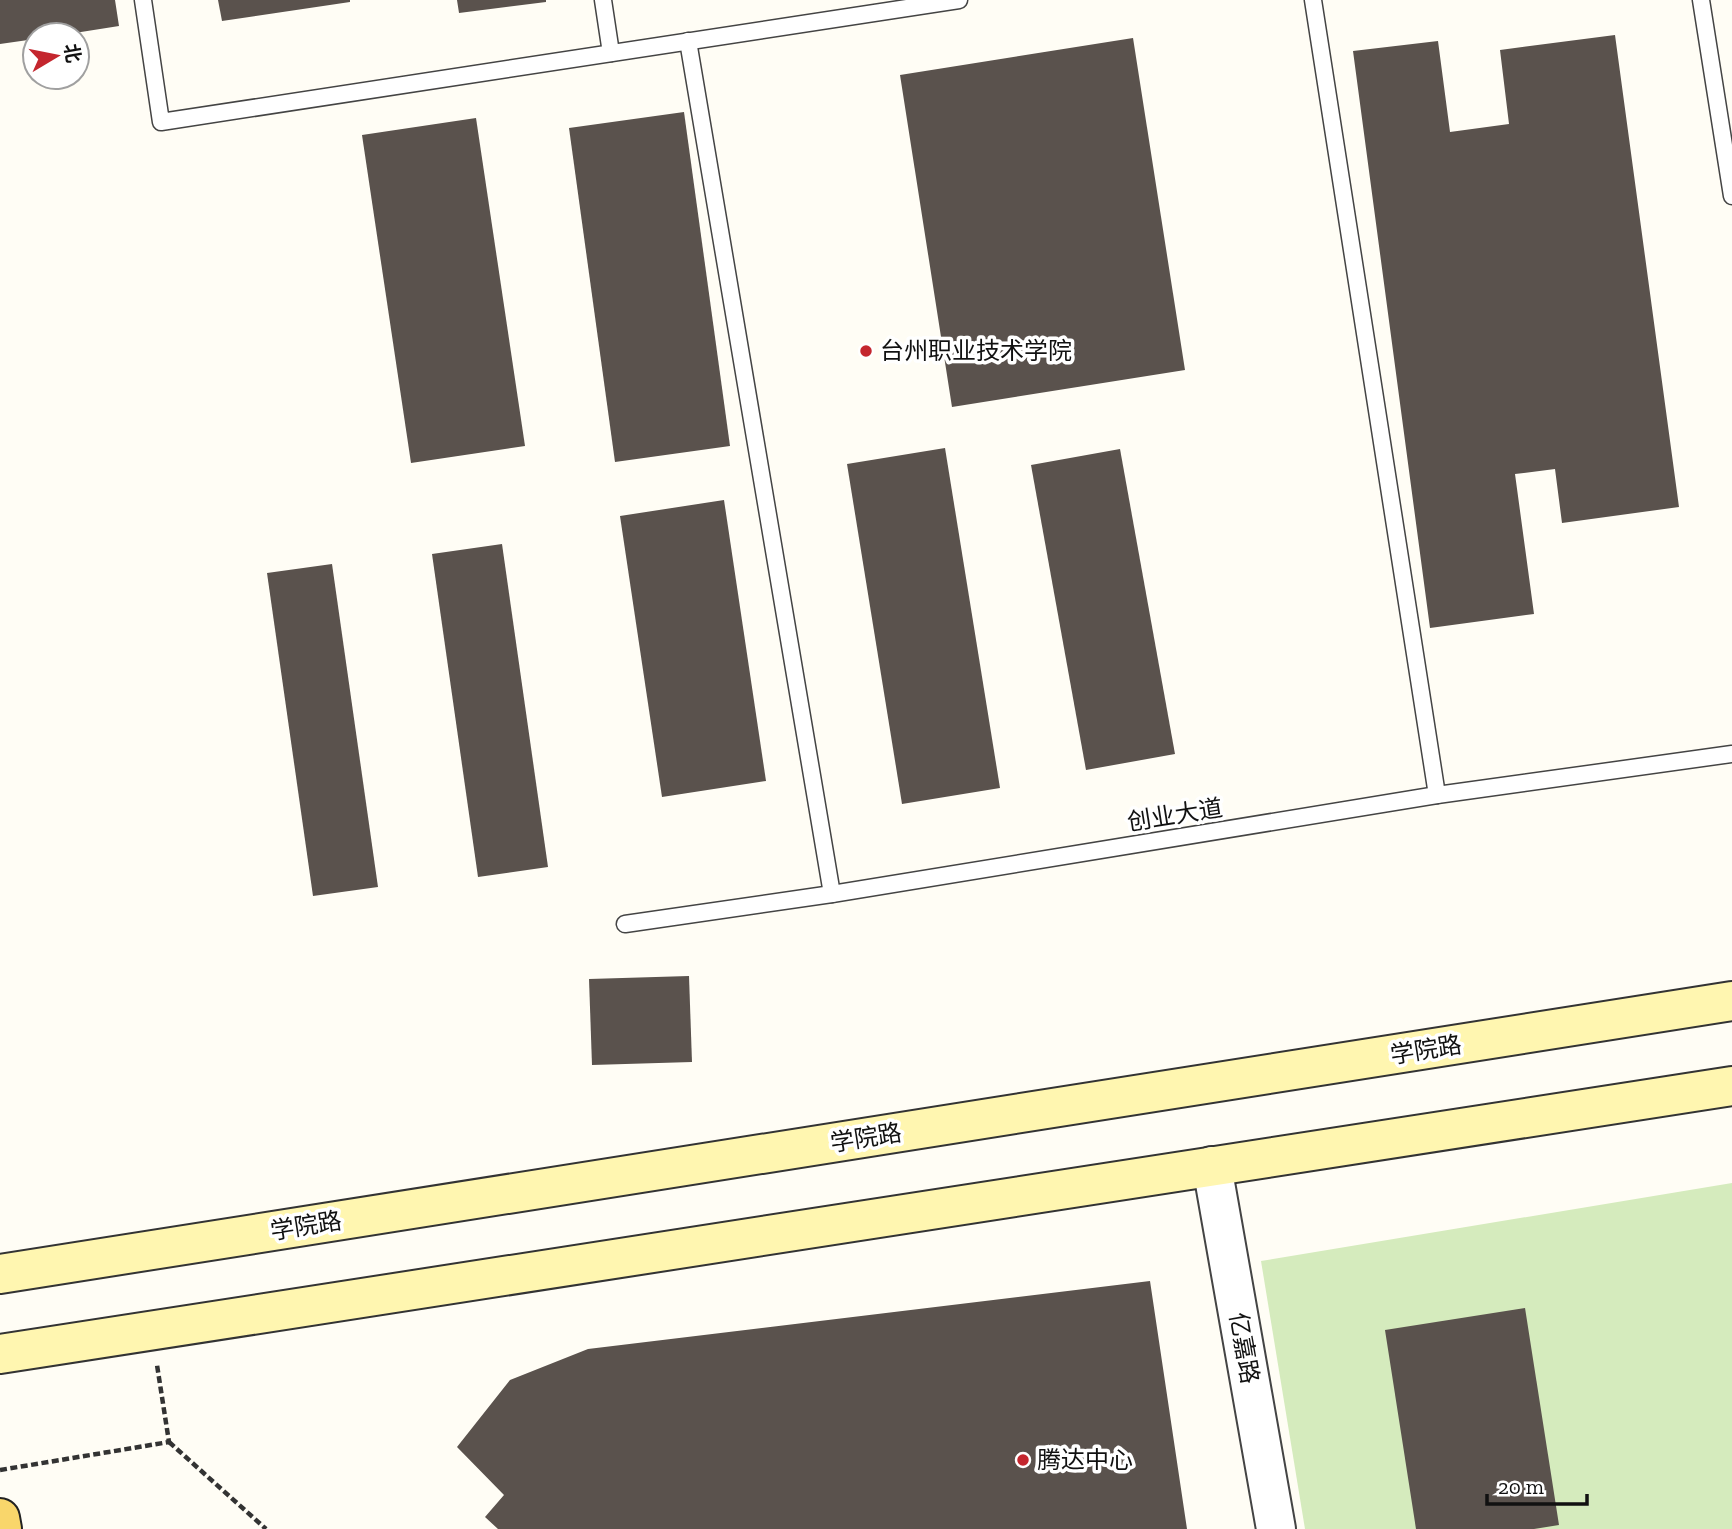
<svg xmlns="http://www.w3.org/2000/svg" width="1732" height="1529" viewBox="0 0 1732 1529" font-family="'Zilla Slab','Noto Sans SC',serif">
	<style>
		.green { fill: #d5ebbd }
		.building { fill: #5a524d }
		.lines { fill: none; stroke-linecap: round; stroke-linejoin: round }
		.service-casing { stroke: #444; stroke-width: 19 }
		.tertiary-casing { stroke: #444; stroke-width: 42 }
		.secondary-casing { stroke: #333; stroke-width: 42 }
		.primary-casing { stroke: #222; stroke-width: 42 }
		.path { stroke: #333; stroke-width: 4.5; stroke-dasharray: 7 3.5; stroke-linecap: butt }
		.service { stroke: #fff; stroke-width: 16 }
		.tertiary { stroke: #fff; stroke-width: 38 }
		.secondary { stroke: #fff6b0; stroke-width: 38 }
		.primary { stroke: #f9d66b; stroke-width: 38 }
		.poi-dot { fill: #c4262e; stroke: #fff; stroke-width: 2.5 }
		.labels { text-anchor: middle; stroke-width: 7; stroke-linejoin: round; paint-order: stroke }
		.poi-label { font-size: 24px; fill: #111; stroke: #fff; text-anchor: start }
		.street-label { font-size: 24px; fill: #111; stroke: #fff }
	</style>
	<rect width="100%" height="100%" fill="#fffdf5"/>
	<path class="green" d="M1732 1183V1529H1305L1261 1261Z"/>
	<g class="building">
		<path d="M0 0H115L119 26 62 35H35V39L0 44Z"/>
		<path d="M218 0H350V2L222 21Z"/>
		<path d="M457 0H546V2L459 13Z"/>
		<path d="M1615 35 1679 507 1562 523 1555 469 1515 474 1534 614 1430 628 1353 51 1438 41 1450 132 1509 124 1500 50Z"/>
		<path d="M1133 38 1185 370 952 407 900 75Z"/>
		<path d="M684 112 730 446 615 462 569 128Z"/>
		<path d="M476 118 525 446 411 463 362 135Z"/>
		<path d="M945 448 1000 788 902 804 847 464Z"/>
		<path d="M1120 449 1175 754 1086 770 1031 465Z"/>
		<path d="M724 500 766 781 662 797 620 516Z"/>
		<path d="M502 544 548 867 478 877 432 554Z"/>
		<path d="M332 564 378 887 313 896 267 573Z"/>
		<path d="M689 976 692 1062 592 1065 589 979Z"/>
		<path d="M1150 1281 1187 1529H498L485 1517 504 1495 457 1447 510 1380 588 1349Z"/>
		<path d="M1525 1308 1559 1525 1534 1529H1416L1385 1330Z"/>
	</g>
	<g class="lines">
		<g class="service-casing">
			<g id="service">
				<path d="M143 0 161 122 959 0"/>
				<path d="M603 0 611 53"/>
				<path d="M1313 0 1437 795"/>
				<path d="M1701 0 1732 196"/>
				<path d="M688 41 832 894"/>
				<path d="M625 924 832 894 1437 795 1732 754"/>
			</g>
		</g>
		<g class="tertiary-casing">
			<path id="tertiary" d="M1212 1166 1276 1529"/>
		</g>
		<g class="secondary-casing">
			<g id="secondary">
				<path d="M0 1274 1732 1001"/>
				<path d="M0 1354 1732 1086"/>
			</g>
		</g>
		<g class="primary-casing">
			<path id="primary" d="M0 1518 2 1529"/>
		</g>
		<g class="path">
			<path d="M169 1442 266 1529"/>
			<path d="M0 1470 169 1442 157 1365"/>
		</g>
		<use href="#service" class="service"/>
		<use href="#tertiary" class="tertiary"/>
		<use href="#secondary" class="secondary"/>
		<use href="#primary" class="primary"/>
	</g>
	<g class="poi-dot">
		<circle cx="866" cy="351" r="7"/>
		<circle cx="1023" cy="1460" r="7"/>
	</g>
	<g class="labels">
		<g class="poi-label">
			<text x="880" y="359">台州职业技术学院</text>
			<text x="1037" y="1468">腾达中心</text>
		</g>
		<g class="street-label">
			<text transform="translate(1175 815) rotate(-9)" y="8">创业大道</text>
			<text transform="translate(1426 1050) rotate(-9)" y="8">学院路</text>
			<text transform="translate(866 1138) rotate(-9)" y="8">学院路</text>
			<text transform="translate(306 1226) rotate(-9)" y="8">学院路</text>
			<text transform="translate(1244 1348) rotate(80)" y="8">亿嘉路</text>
		</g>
	</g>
	<g transform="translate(56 56) rotate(80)"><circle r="33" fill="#ffffff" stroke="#a0a0a0" stroke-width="2"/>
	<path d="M0-5L12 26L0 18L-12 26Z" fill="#c4262e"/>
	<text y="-10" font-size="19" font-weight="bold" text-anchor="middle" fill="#111111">北</text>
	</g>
	<path d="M1487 1494v10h100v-10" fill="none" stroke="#111111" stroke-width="3.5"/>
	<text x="1498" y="1494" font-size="21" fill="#111111" stroke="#ffffff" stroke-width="5" paint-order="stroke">20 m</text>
</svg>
